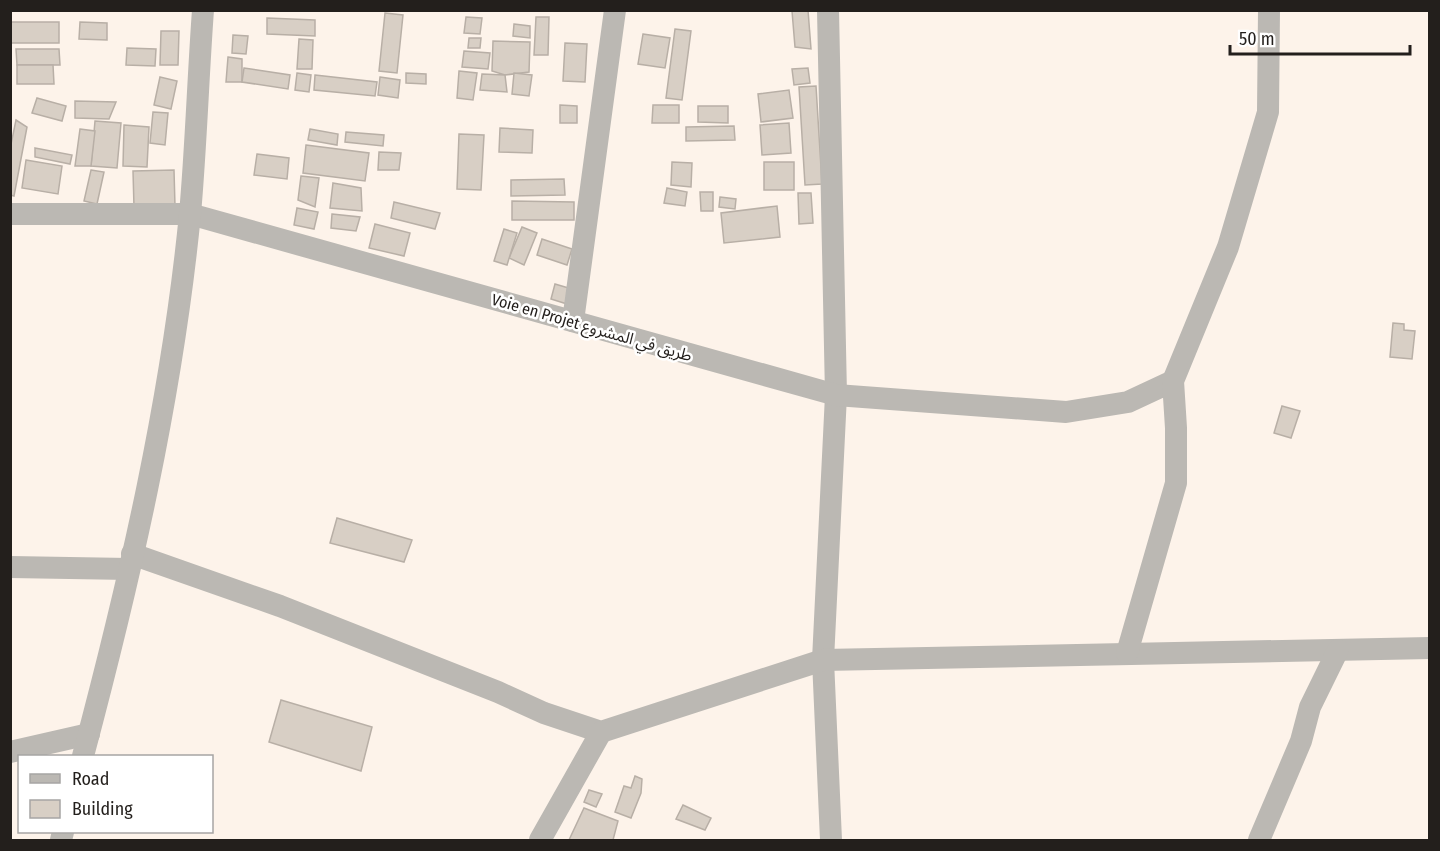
<svg xmlns="http://www.w3.org/2000/svg" width="1440" height="851" viewBox="0 0 1440 851" font-family="'Fira Sans Condensed','Noto Sans Arabic',sans-serif">
	<style>
		.building { fill: #d8cfc5; stroke: #b8afa6; stroke-width: 1.5 }
		.lines { fill: none; stroke-linecap: round; stroke-linejoin: round }
		.street { stroke: #bbb8b3; stroke-width: 22 }
		.labels { text-anchor: middle; stroke-width: 5; stroke-linejoin: round; paint-order: stroke }
		.street-label { font-size: 16px; fill: #231f1c; stroke: #fff }
	</style>
	<rect width="100%" height="100%" fill="#fdf3ea"/>
	<g class="building">
		<path d="M808 10 811 49 795 47 792 11Z"/>
		<path d="M385 13 403 15 397 73 379 71Z"/>
		<path d="M466 17 482 18 480 34 464 33Z"/>
		<path d="M536 17H549L548 55H534Z"/>
		<path d="M267 18 315 20V36L267 34Z"/>
		<rect x="10" y="22" width="49" height="21"/>
		<path d="M80 22 107 23V40L79 39Z"/>
		<path d="M514 24 530 26V38L513 36Z"/>
		<path d="M675 29 691 31 682 100 666 98Z"/>
		<path d="M161 31H179L178 65H160Z"/>
		<path d="M643 34 670 38 665 68 638 64Z"/>
		<path d="M233 35 248 36 246 54 232 53Z"/>
		<path d="M469 38H481L480 48H468Z"/>
		<path d="M299 39 313 40 312 69H297Z"/>
		<path d="M493 41 530 42 529 72 505 75 492 71Z"/>
		<path d="M565 43 587 44 585 82 563 81Z"/>
		<path d="M127 48 156 49 155 66 126 65Z"/>
		<path d="M16 49H59L60 65H17Z"/>
		<path d="M464 51 490 53 488 69 462 67Z"/>
		<path d="M228 57 242 59V82H226Z"/>
		<path d="M17 65H53L54 84H17Z"/>
		<path d="M244 68 290 75 288 89 242 82Z"/>
		<path d="M808 68 810 83 794 85 792 69Z"/>
		<path d="M459 71 477 73 473 100 457 98Z"/>
		<path d="M297 73 311 75 309 92 295 90Z"/>
		<path d="M406 73 426 74V84L406 83Z"/>
		<path d="M514 73 532 75 529 96 512 94Z"/>
		<path d="M482 74 505 75 507 92 480 90Z"/>
		<path d="M315 75 377 82 375 96 314 90Z"/>
		<path d="M160 77 177 81 171 109 154 105Z"/>
		<path d="M380 77 400 80 398 98 378 95Z"/>
		<path d="M816 86 822 184 805 185 799 87Z"/>
		<path d="M789 90 793 118 761 122 758 94Z"/>
		<path d="M37 98 66 106 62 121 32 113Z"/>
		<path d="M75 101 116 102 109 119 75 118Z"/>
		<path d="M560 105 577 106V123H560Z"/>
		<path d="M653 105H679V123H652Z"/>
		<path d="M698 106H728V123L698 122Z"/>
		<path d="M153 112 168 113 165 145 150 143Z"/>
		<path d="M16 120 27 127 14 196 10 195V149Z"/>
		<path d="M95 121 121 123 117 168 91 166Z"/>
		<path d="M789 123 791 153 762 155 760 125Z"/>
		<path d="M124 125 149 127 147 167 123 166Z"/>
		<path d="M734 126 735 140 686 141V127Z"/>
		<path d="M500 128 533 130 532 153 499 152Z"/>
		<path d="M80 129 95 131 91 166H75Z"/>
		<path d="M310 129 338 134 337 145 308 140Z"/>
		<path d="M346 132 384 135 383 146 345 142Z"/>
		<path d="M459 134 484 135 481 190 457 189Z"/>
		<path d="M306 145 369 153 365 181 303 173Z"/>
		<path d="M35 148 72 155 70 164 35 157Z"/>
		<path d="M379 152 401 153 399 170H378Z"/>
		<path d="M257 154 289 158 287 179 254 175Z"/>
		<path d="M26 160 62 166 58 194 22 188Z"/>
		<path d="M672 162 692 163 691 187 671 185Z"/>
		<rect x="764" y="162" width="30" height="28"/>
		<path d="M91 170 104 172 97 204 84 201Z"/>
		<path d="M174 170 175 206 134 207 133 171Z"/>
		<path d="M301 176 319 178 315 207 298 200Z"/>
		<path d="M564 179 565 195 511 196V180Z"/>
		<path d="M333 183 361 188 362 211 330 208Z"/>
		<path d="M667 188 687 192 685 206 664 203Z"/>
		<path d="M700 192H713V211H701Z"/>
		<path d="M798 193H811L813 223 799 224Z"/>
		<path d="M720 197 736 199 735 209 719 207Z"/>
		<path d="M512 201 574 202V220H512Z"/>
		<path d="M394 202 440 213 435 229 391 218Z"/>
		<path d="M777 206 780 237 724 243 721 213Z"/>
		<path d="M297 208 318 212 314 229 294 225Z"/>
		<path d="M332 214 360 217 356 231 331 228Z"/>
		<path d="M375 224 410 233 404 256 369 248Z"/>
		<path d="M522 227 537 233 524 265 509 258Z"/>
		<path d="M504 229 517 233 507 265 494 261Z"/>
		<path d="M542 239 572 249 567 265 537 255Z"/>
		<path d="M555 284 572 289 567 304 551 299Z"/>
		<path d="M1393 323 1404 324V330L1415 331 1412 359 1390 357Z"/>
		<path d="M1282 406 1300 411 1291 438 1274 433Z"/>
		<path d="M337 518 412 540 404 562 330 543Z"/>
		<path d="M281 700 372 727 361 771 269 742Z"/>
		<path d="M635 776 642 779 641 793 631 818 615 812 624 786 631 788Z"/>
		<path d="M589 790 602 794 596 807 584 802Z"/>
		<path d="M683 805 711 818 705 830 676 819Z"/>
		<path d="M584 808 618 821 613 840H569Z"/>
	</g>
	<g class="lines">
		<g class="street">
			<path d="M828 10 836 395 823 660 831 840"/>
			<path d="M10 214H190L836 395 1066 412 1128 402 1173 381"/>
			<path d="M573 321 615 10"/>
			<path d="M132 554 280 606 498 692 544 713 601 732 823 660 1430 648"/>
			<path d="M10 567 129 569"/>
			<path d="M1127 653 1176 483V428L1173 381 1228 247 1268 112 1269 10"/>
			<path d="M10 752 89 734"/>
			<path d="M83 756C130 579 172 398 190 214 196 147 198 78 203 10"/>
			<path d="M61 840 63 832"/>
			<path d="M540 840 601 732"/>
			<path d="M1259 840 1301 741 1310 707 1338 650"/>
		</g>
	</g>
	<g class="labels">
		<g class="street-label">
			<text transform="translate(592 327) rotate(16)" y="6">Voie en Projet طريق في المشروع</text>
		</g>
	</g>
	<rect width="1440" height="851" fill="none" stroke="#231f1c" stroke-width="24"/>
	<rect x="18" y="755" width="195" height="78" fill="#ffffff" stroke="#a7a5a4" stroke-width="1.5"/>
	<rect x="30" y="774" width="30" height="9" fill="#bbb8b3" stroke="#a7a5a4" stroke-width="1.5"/>
	<text x="72" y="785" font-size="18" fill="#231f1c">Road</text>
	<rect x="30" y="800" width="30" height="18" fill="#d8cfc5" stroke="#a7a5a4" stroke-width="1.5"/>
	<text x="72" y="815" font-size="18" fill="#231f1c">Building</text>
	<path d="M1230 45v9h180v-9" fill="none" stroke="#231f1c" stroke-width="3"/>
	<text x="1239" y="45" font-size="18" fill="#231f1c" stroke="#ffffff" stroke-width="4.5" paint-order="stroke">50 m</text>
</svg>
